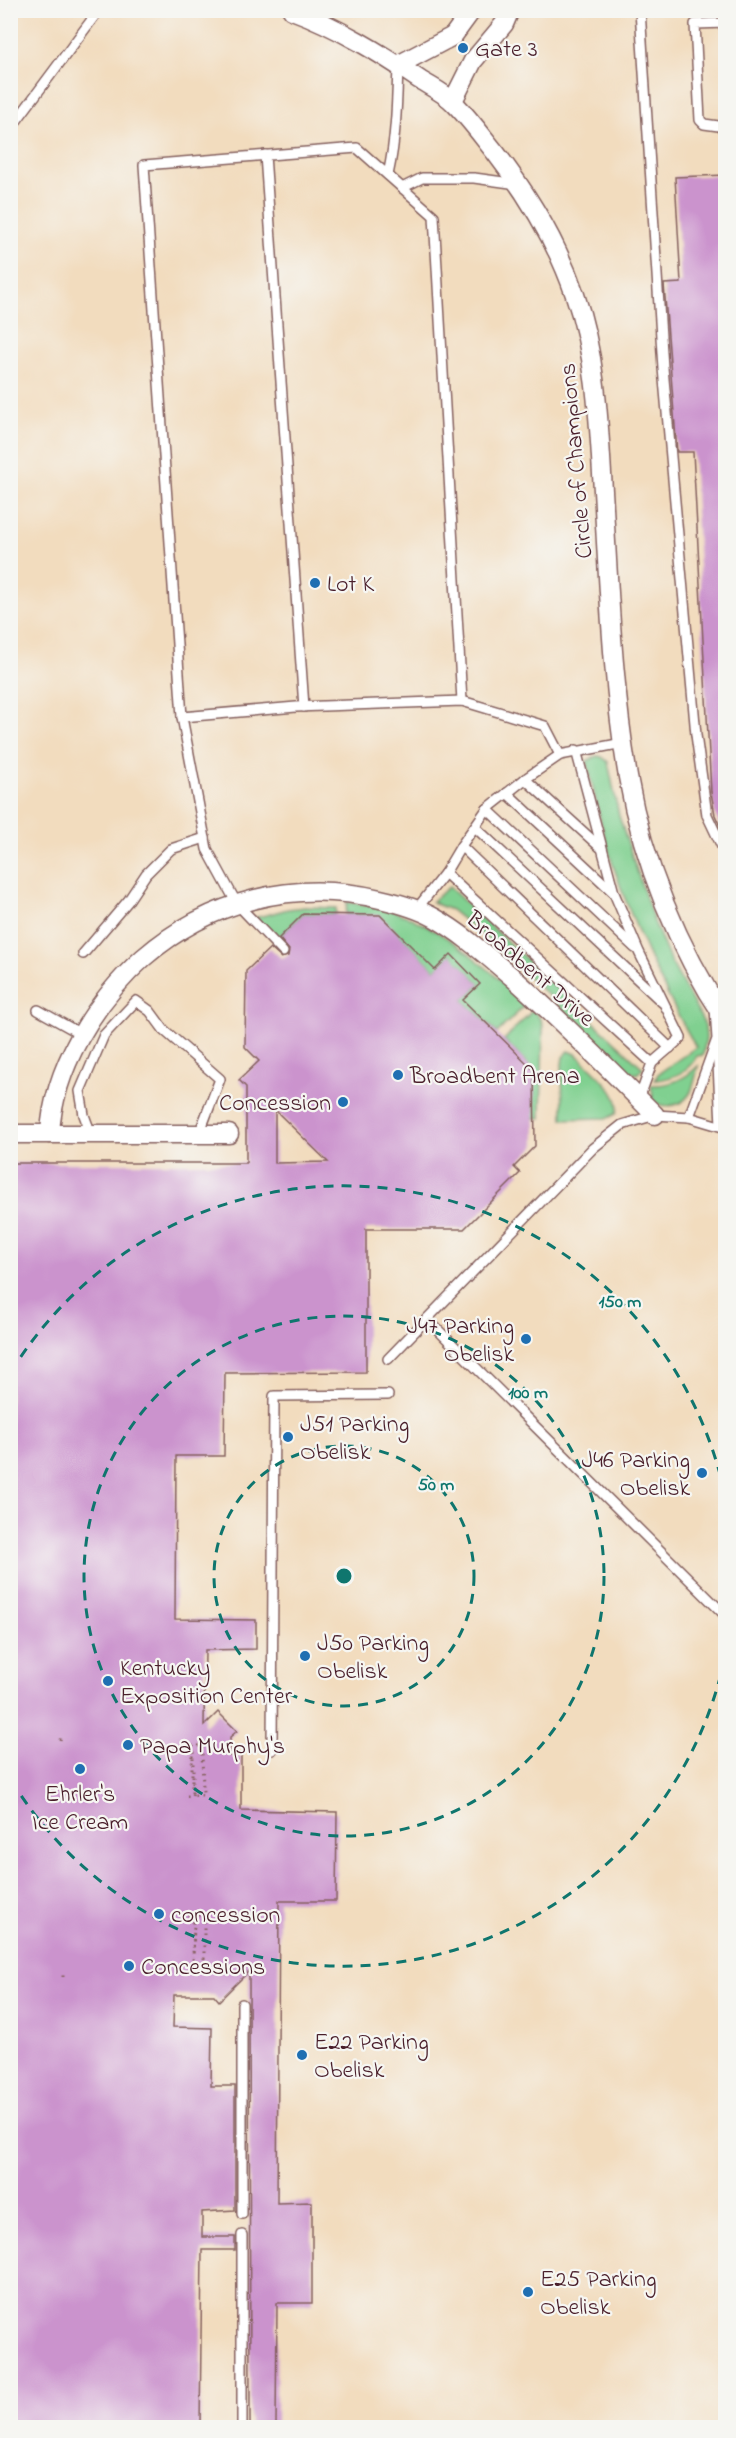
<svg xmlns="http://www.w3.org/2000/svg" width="736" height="2438" viewBox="0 0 736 2438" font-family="'Indie Flower',sans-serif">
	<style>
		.green { fill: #80d090; stroke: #65785e; stroke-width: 1.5 }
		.building { fill: #cb93cd; fill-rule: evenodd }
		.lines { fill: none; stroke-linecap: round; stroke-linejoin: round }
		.lane-casing { stroke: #85615e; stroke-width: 12 }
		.street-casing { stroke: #85615e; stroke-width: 21 }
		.path { stroke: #85615e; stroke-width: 3; stroke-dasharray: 1.5 4.5; stroke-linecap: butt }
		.lane { stroke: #fff; stroke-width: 9 }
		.street { stroke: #fff; stroke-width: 18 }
		.ring { fill: none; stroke: #0f766e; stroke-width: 3; stroke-dasharray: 10 8 }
		.poi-dot { fill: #1f6fb2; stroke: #f6f6f2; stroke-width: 2 }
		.labels { text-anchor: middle; stroke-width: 4.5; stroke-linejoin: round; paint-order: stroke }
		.poi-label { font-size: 24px; fill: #4a1f2b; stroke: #f6f6f2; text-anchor: start }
		.street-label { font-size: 24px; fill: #4a1f2b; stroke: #f6f6f2 }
		.centre { fill: #0f766e; stroke: #f6f6f2; stroke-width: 3 }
		.ring-label { font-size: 18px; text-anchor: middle; font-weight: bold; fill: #0f766e; stroke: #f6f6f2; stroke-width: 4.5; stroke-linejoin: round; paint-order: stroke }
	</style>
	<rect width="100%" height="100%" fill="#f6f6f2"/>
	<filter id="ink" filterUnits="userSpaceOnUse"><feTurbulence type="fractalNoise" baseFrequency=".0167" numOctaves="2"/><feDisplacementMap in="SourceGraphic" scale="12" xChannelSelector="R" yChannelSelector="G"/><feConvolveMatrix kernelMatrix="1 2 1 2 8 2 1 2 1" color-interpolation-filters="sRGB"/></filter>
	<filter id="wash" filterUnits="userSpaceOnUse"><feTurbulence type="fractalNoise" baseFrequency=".008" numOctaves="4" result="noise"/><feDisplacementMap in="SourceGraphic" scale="24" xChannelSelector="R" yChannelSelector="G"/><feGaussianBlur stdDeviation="1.35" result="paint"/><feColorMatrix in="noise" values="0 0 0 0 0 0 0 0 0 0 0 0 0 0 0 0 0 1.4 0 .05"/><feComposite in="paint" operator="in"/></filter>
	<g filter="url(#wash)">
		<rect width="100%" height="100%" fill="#f2dcbe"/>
		<g class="green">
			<path d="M597 756 602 757 608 762 619 816 653 919 669 958 705 1025 706 1038 703 1055 697 1056C688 1072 673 1079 655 1080L658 1074 696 1047C663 990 635 930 614 868 602 833 595 796 587 761Z"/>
			<path d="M449 887 643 1068 637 1074 629 1072 497 947 451 910 431 902Z"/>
			<path d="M347 902C362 905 378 906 393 911 445 929 486 966 526 1004L497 1033 463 1000 480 984 451 955 435 970 380 916 346 914Z"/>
			<path d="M305 907 336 908V914H303L277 940 255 918 288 909Z"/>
			<path d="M533 1010 541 1020 543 1028 541 1118H534V1070L504 1040Z"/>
			<path d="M569 1051 576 1054C589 1067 626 1095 616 1114L608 1118 563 1119 562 1064 563 1057Z"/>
			<path d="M698 1066C696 1075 694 1088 689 1095 680 1108 658 1110 650 1097L653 1096 651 1085C670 1086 685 1079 698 1066Z"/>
		</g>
		<g id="blocks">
			<g class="building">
				<path d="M726 175V837H725L715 815 711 792 693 452H677L664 284 681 283 675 177Z"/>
				<path d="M303 914 380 915 435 970 451 954 480 984 463 1000 534 1070 535 1146 514 1167 520 1173 464 1229H366V1372L225 1373 224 1456H176L175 1619 256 1620V1649L205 1650 204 1726 218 1712 237 1731 230 1737V1756H241V1810L337 1812 336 1901H279L277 2203 312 2202V2303H277L276 2427H250L249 1971 219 2001 214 1995H174L173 2027 212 2028 211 2086H235V2210L202 2212V2237H235V2250H202L200 2427H10V1163H246V1087L239 1080 259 1061 245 1047 246 971 270 948 281 958 288 956 289 950 279 938ZM275 1110 328 1162 275 1163Z"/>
			</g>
		</g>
	</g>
	<g filter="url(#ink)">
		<use href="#blocks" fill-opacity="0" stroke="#85615e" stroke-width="1.5"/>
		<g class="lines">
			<g class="lane-casing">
				<g id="lane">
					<path d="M640 10 663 368 696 735 707 815 726 855"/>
					<path d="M726 23 695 24 700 120 704 124 726 127"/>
					<path d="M14 124 99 10"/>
					<path d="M265 155 304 707"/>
					<path d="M388 175C396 139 397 102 398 65"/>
					<path d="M402 188 422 178H474L518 184"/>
					<path d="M182 717 144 165 357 148 434 216 462 701"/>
					<path d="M576 750 614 893 639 952 681 1038 652 1063 639 1099"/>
					<path d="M525 779 560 755 623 743"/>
					<path d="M507 793 612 891"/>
					<path d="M487 809 635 948"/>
					<path d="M476 828 662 1002"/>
					<path d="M461 846 670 1048"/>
					<path d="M445 873 652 1063"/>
					<path d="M416 910 445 873 461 846 487 809 525 779 600 847"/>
					<path d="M283 952 237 904 207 849 182 717 296 707 462 701 545 726 560 755"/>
					<path d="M83 954 128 901 146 874 171 849 205 838"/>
					<path d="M38 1010 81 1034"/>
					<path d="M717 1044 721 1125"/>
					<path d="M689 1117 717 1039 715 1008"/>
					<path d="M91 1134 84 1115 80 1091 104 1035 136 1001 150 1011 164 1030 220 1079 199 1134"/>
					<path d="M427 1319 726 1616"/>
					<path d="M388 1359 593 1148 622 1125 655 1115 689 1117 726 1128"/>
					<path d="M272 1750 274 1396 388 1395"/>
					<path d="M242 2214V2004"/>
					<path d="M242 2235V2428"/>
				</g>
			</g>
			<g class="street-casing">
				<g id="street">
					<path d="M292 10C338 27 380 53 420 80 431 87 445 93 454 103 469 118 482 136 495 152 529 196 557 242 575 295 597 358 599 425 603 491 609 587 612 683 628 777 643 863 678 948 726 1020"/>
					<path d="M398 65 453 36 472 10"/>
					<path d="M453 101 473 61 504 24 510 10"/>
					<path d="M10 1134H229"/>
					<path d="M50 1134C53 1069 95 1001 143 958 210 900 294 879 380 899 398 903 419 909 435 918 463 934 487 956 511 976 561 1020 608 1068 655 1115"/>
				</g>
			</g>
			<g class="path">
				<path d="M295 1099 297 1097"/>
				<path d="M60 1740 61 1736"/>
				<path d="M187 1796H192L193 1791V1746H202L203 1795H192V1754"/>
				<path d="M188 1915 194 1916 193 1965H204V1915H194V1920L193 1957"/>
				<path d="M63 1977V1973"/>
			</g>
			<use href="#lane" class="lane"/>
			<use href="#street" class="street"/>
		</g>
	</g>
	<g class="ring">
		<circle cx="344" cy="1576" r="130"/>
		<circle cx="344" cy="1576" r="260"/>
		<path d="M725 1657A390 390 0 0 1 11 1780M11 1372A390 390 0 0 1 725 1495"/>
	</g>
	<g class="poi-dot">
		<circle cx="463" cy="48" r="6"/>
		<circle cx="315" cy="583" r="6"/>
		<circle cx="398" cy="1075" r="6"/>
		<circle cx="343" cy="1102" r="6"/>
		<circle cx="526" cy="1339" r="6"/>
		<circle cx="288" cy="1437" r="6"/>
		<circle cx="702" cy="1473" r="6"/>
		<circle cx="305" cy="1656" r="6"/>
		<circle cx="108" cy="1681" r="6"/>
		<circle cx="128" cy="1745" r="6"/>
		<circle cx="80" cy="1769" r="6"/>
		<circle cx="159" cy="1914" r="6"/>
		<circle cx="129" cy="1966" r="6"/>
		<circle cx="302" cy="2055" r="6"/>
		<circle cx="528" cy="2292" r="6"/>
	</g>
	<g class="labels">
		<g class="poi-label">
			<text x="475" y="56">Gate 3</text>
			<text x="327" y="591">Lot K</text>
			<text x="410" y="1083">Broadbent Arena</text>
			<text x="331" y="1110" text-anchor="end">Concession</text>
			<text x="514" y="1333" text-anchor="end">J47 Parking<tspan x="514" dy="28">Obelisk</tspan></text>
			<text x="300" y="1431">J51 Parking<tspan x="300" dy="28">Obelisk</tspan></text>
			<text x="690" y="1467" text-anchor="end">J46 Parking<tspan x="690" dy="28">Obelisk</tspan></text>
			<text x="317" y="1650">J50 Parking<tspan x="317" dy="28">Obelisk</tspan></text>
			<text x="120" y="1675">Kentucky<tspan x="120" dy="28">Exposition Center</tspan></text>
			<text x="140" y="1753">Papa Murphy's</text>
			<text x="80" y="1801" text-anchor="middle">Ehrler's<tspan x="80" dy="28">Ice Cream</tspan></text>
			<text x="171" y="1922">concession</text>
			<text x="141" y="1974">Concessions</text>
			<text x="314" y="2049">E22 Parking<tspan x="314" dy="28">Obelisk</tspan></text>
			<text x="540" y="2286">E25 Parking<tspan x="540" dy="28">Obelisk</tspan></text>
		</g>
		<g class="street-label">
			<text transform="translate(575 461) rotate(-95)" y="8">Circle of Champions</text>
			<text transform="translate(531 968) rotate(41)" y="8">Broadbent Drive</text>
		</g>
	</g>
	<circle cx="344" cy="1576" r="9" class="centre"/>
	<g class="ring-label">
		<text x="620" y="1307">150 m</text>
		<text x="528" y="1398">100 m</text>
		<text x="436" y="1490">50 m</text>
	</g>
	<rect width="736" height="2438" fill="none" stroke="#f6f6f2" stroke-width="36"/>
</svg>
